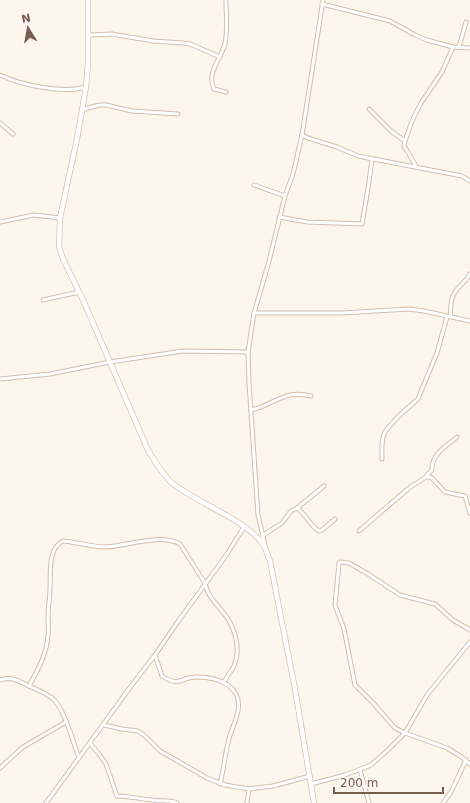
<svg xmlns="http://www.w3.org/2000/svg" width="470" height="803" viewBox="0 0 470 803" font-family="'DejaVu Sans',sans-serif">
	<style>
		.lines { fill: none; stroke-linecap: round; stroke-linejoin: round }
		.minor-casing { stroke: #d1beb0; stroke-width: 5 }
		.secondary-casing { stroke: #d6c0b0; stroke-width: 6 }
		.minor { stroke: #fff; stroke-width: 3 }
		.secondary { stroke: #fff; stroke-width: 4.5 }
	</style>
	<rect width="100%" height="100%" fill="#fdf6ec"/>
	<g class="lines">
		<g class="minor-casing">
			<g id="minor">
				<path d="M226 0C226 15 228 29 225 44 221 58 206 74 214 89L226 92"/>
				<path d="M322 4 390 21 415 35 427 40 453 47 470 48"/>
				<path d="M88 35 112 34 153 41 183 43 190 44 220 57"/>
				<path d="M459 47 466 22"/>
				<path d="M0 75C22 85 62 94 86 87"/>
				<path d="M369 109 392 132 405 141"/>
				<path d="M82 110 99 105H106L132 111 178 114"/>
				<path d="M0 123 13 134"/>
				<path d="M302 135 308 138 337 147 358 156 462 176 470 181"/>
				<path d="M416 166 404 146 405 141 412 121 421 103 442 72 453 47"/>
				<path d="M254 185 285 196"/>
				<path d="M279 217 307 222 362 224 369 182 372 159"/>
				<path d="M0 222 34 215 60 218"/>
				<path d="M43 300 79 292"/>
				<path d="M254 313H342L409 309 424 311 470 321"/>
				<path d="M450 317C451 310 450 300 454 294 458 286 466 282 470 274"/>
				<path d="M0 379 50 374 110 362 183 351 248 352"/>
				<path d="M251 410C275 405 283 389 311 396"/>
				<path d="M382 459C382 451 381 441 384 434 390 422 408 408 418 399L420 394 437 353 447 317"/>
				<path d="M426 476 432 470C431 454 447 446 457 437"/>
				<path d="M297 508 324 486"/>
				<path d="M359 531 409 488 426 477H431L445 492 465 496 470 513"/>
				<path d="M262 536 282 523 291 511 297 508C306 514 310 526 319 531L322 530 335 519"/>
				<path d="M265 545 258 515 249 383 248 352 254 313 268 265 285 196 293 174 302 135 323 0"/>
				<path d="M470 630 453 620 435 604 400 595 368 574 349 563 340 562 339 563 335 605 344 629 355 685 374 704 395 728 405 733 447 748 460 756 470 764"/>
				<path d="M155 655 162 676C181 688 179 677 196 677 220 677 245 687 237 715 235 723 231 731 229 739 225 753 224 769 220 784"/>
				<path d="M0 680C10 676 17 680 27 685 35 689 44 692 52 698 64 707 73 742 79 758"/>
				<path d="M29 686C38 670 47 653 48 635 49 629 48 622 48 616 48 607 50 598 50 589 51 575 47 548 63 541 77 542 91 547 106 547 128 546 159 533 180 544L205 583C207 595 214 601 221 610 234 624 242 647 234 666 231 671 227 677 224 682"/>
				<path d="M104 725 122 729 138 731 144 735 160 751 169 756 207 778 225 785 249 789 273 786 310 776"/>
				<path d="M90 743 99 754 106 764 117 796C129 796 140 799 152 800 160 802 170 799 177 803"/>
				<path d="M0 768 23 747 66 722"/>
				<path d="M360 770 369 803"/>
				<path d="M311 784 345 775 371 765 389 749 405 733 427 695 470 642"/>
				<path d="M46 803 131 686 155 655 179 620 225 557 244 527"/>
				<path d="M247 803 249 789"/>
				<path d="M443 803 451 792 466 760"/>
			</g>
		</g>
		<g class="secondary-casing">
			<path id="secondary" d="M88 0V63L86 87 77 139 60 218 59 246 63 259 83 300 148 450C155 461 161 473 171 482 196 503 245 519 263 544 266 549 268 556 270 561L295 689 314 803"/>
		</g>
		<use href="#minor" class="minor"/>
		<use href="#secondary" class="secondary"/>
	</g>
	<g transform="translate(28 28) rotate(349)" stroke="#fffaf3" stroke-width="3" paint-order="stroke">
	<path d="M0-3L7 15L0 10L-7 15Z" fill="#7a5c4d"/>
	<text y="-6" font-size="11" font-weight="bold" text-anchor="middle" fill="#7a5c4d">N</text>
	</g>
	<path d="M334 787v6h109v-6" fill="none" stroke="#7a5c4d" stroke-width="2"/>
	<text x="340" y="787" font-size="12" fill="#7a5c4d" stroke="#fffaf3" stroke-width="3" paint-order="stroke">200 m</text>
</svg>
